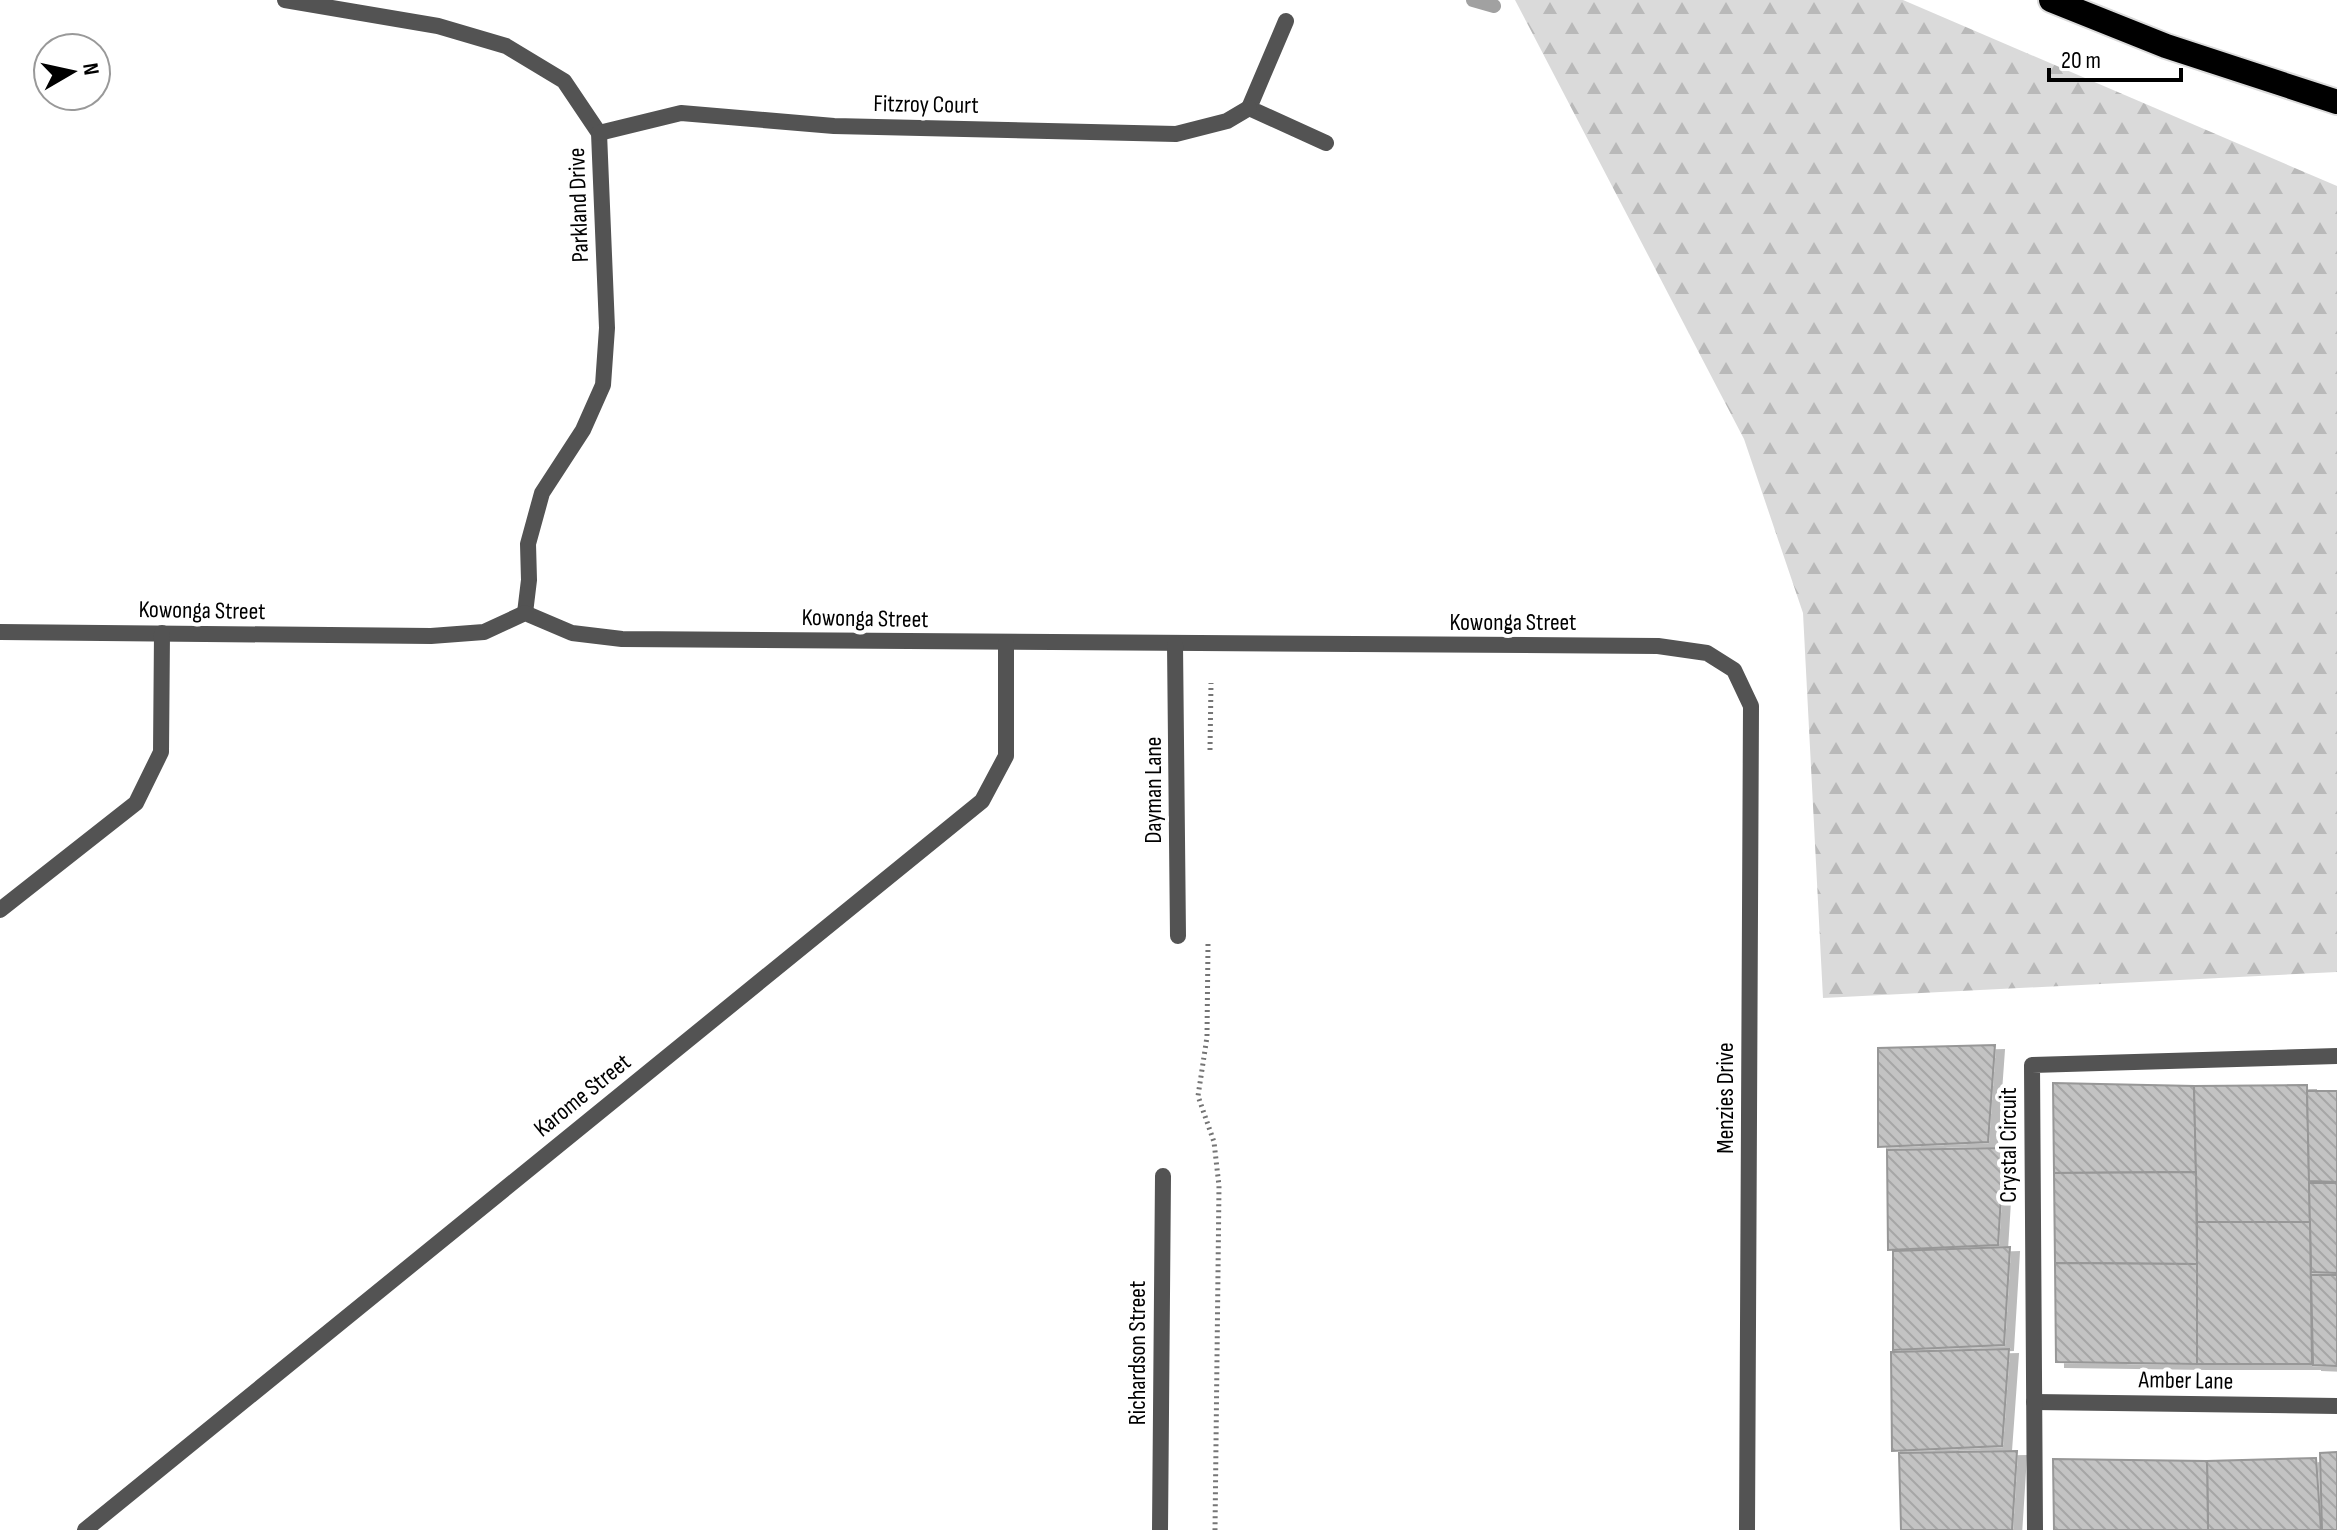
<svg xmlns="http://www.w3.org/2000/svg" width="2337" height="1530" viewBox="0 0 2337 1530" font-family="'Sofia Sans Condensed',sans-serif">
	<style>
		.forest { fill: url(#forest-firs) }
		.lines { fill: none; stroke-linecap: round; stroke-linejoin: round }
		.stream { stroke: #a1a1a1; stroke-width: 14 }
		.building { fill: url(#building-back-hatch); stroke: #979797; stroke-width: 2; filter: url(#shadow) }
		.motorway-casing { stroke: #dbdbdb; stroke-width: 28 }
		.path { stroke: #757575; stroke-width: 5; stroke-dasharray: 2 4; stroke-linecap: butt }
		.minor { stroke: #535353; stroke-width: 16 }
		.motorway { stroke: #000; stroke-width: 24 }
		.labels { text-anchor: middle; stroke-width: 8; stroke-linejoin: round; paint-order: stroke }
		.street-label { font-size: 24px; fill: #000; stroke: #fff }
	</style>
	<defs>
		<pattern id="forest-firs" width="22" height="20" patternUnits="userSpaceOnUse" patternTransform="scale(2)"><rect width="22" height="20" fill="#dadada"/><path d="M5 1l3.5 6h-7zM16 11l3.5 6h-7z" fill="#b9b9b9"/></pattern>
		<pattern id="building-back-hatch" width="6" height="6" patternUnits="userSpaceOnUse" patternTransform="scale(2)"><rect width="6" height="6" fill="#c3c3c3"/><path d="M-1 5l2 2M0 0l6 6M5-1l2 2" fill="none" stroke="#a6a6a6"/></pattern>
		<filter id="shadow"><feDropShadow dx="9" dy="5" stdDeviation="0" flood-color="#0004"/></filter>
	</defs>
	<rect width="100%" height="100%" fill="#fff"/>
	<path class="forest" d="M1515 0H1903L2337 186V972L1823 998 1803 613 1744 439Z"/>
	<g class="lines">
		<path class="stream" d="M1473 0 1494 6"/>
	</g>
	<g class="building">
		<path d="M1995 1045 1988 1142 1878 1147V1048Z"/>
		<path d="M2053 1083 2194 1086 2196 1172 2054 1173Z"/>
		<path d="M2307 1085 2310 1222H2197L2194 1086Z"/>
		<path d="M2307 1091H2337V1182L2309 1181Z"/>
		<path d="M2004 1148 1998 1245 1888 1250 1887 1150Z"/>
		<path d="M2196 1172 2197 1264 2055 1263 2054 1173Z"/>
		<path d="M2309 1183H2337V1273L2311 1272Z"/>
		<path d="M2197 1222H2310L2312 1364H2197Z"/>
		<path d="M2010 1247 2004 1345 1893 1350V1251Z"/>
		<path d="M2055 1263 2197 1264V1364L2056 1362Z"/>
		<path d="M2311 1275H2337V1366L2313 1365Z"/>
		<path d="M2009 1349 2002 1446 1892 1451 1891 1352Z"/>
		<path d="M2017 1451 2012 1530H1901L1899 1453Z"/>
		<path d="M2337 1452V1530H2322L2320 1453Z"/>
		<path d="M2316 1458 2321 1530H2208L2207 1461Z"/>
		<path d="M2053 1459 2207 1461 2208 1530H2054Z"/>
	</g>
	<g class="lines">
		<g class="motorway-casing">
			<path id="motorway" d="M2051 0 2166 46 2337 102"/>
		</g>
		<g class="path">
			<path d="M1210 750 1211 683"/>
			<path d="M1208 944 1207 1037 1198 1096 1214 1142 1219 1186 1215 1530"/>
		</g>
		<g class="minor">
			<path d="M285 0 438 26 506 46 564 81 599 133 607 328 603 385 583 430 542 493 528 544 529 580 525 613"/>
			<path d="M1286 21 1249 108 1326 143"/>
			<path d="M599 133 681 113 834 126 1176 134 1227 121 1249 108"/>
			<path d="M0 632 431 636 484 632 525 613 572 633 622 639 1658 646 1707 653 1734 670 1751 706 1747 1530"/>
			<path d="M1175 644 1178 936"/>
			<path d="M0 910 136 803 161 752 162 633"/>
			<path d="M2034 1402 2337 1406"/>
			<path d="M85 1530 982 801 1006 756V643"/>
			<path d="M1160 1530 1163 1176"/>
			<path d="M2035 1530 2032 1065 2337 1056"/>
		</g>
		<use href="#motorway" class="motorway"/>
	</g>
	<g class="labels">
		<g class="street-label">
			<text transform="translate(926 104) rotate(1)" y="8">Fitzroy Court</text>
			<text transform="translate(578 205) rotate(-92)" y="8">Parkland Drive</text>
			<text transform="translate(202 610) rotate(1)" y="8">Kowonga Street</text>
			<text transform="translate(865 618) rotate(1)" y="8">Kowonga Street</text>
			<text x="1513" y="630">Kowonga Street</text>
			<text transform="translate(1153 790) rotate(-90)" y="8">Dayman Lane</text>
			<text transform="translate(582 1095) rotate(-39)" y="8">Karome Street</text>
			<text transform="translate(1725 1098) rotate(-90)" y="8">Menzies Drive</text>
			<text transform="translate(2008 1145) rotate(-90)" y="8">Crystal Circuit</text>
			<text transform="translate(1137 1353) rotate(-90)" y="8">Richardson Street</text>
			<text transform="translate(2186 1380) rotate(1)" y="8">Amber Lane</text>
		</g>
	</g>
	<g transform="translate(72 72) rotate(81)"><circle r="38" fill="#ffffff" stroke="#999999" stroke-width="2"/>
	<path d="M0-6L14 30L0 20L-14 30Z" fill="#000000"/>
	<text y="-12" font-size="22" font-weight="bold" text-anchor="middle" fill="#000000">N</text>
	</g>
	<path d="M2049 68v12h132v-12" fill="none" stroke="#000000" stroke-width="4"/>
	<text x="2061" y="68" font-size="24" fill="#000000" stroke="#ffffff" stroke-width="6" paint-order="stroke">20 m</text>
</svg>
